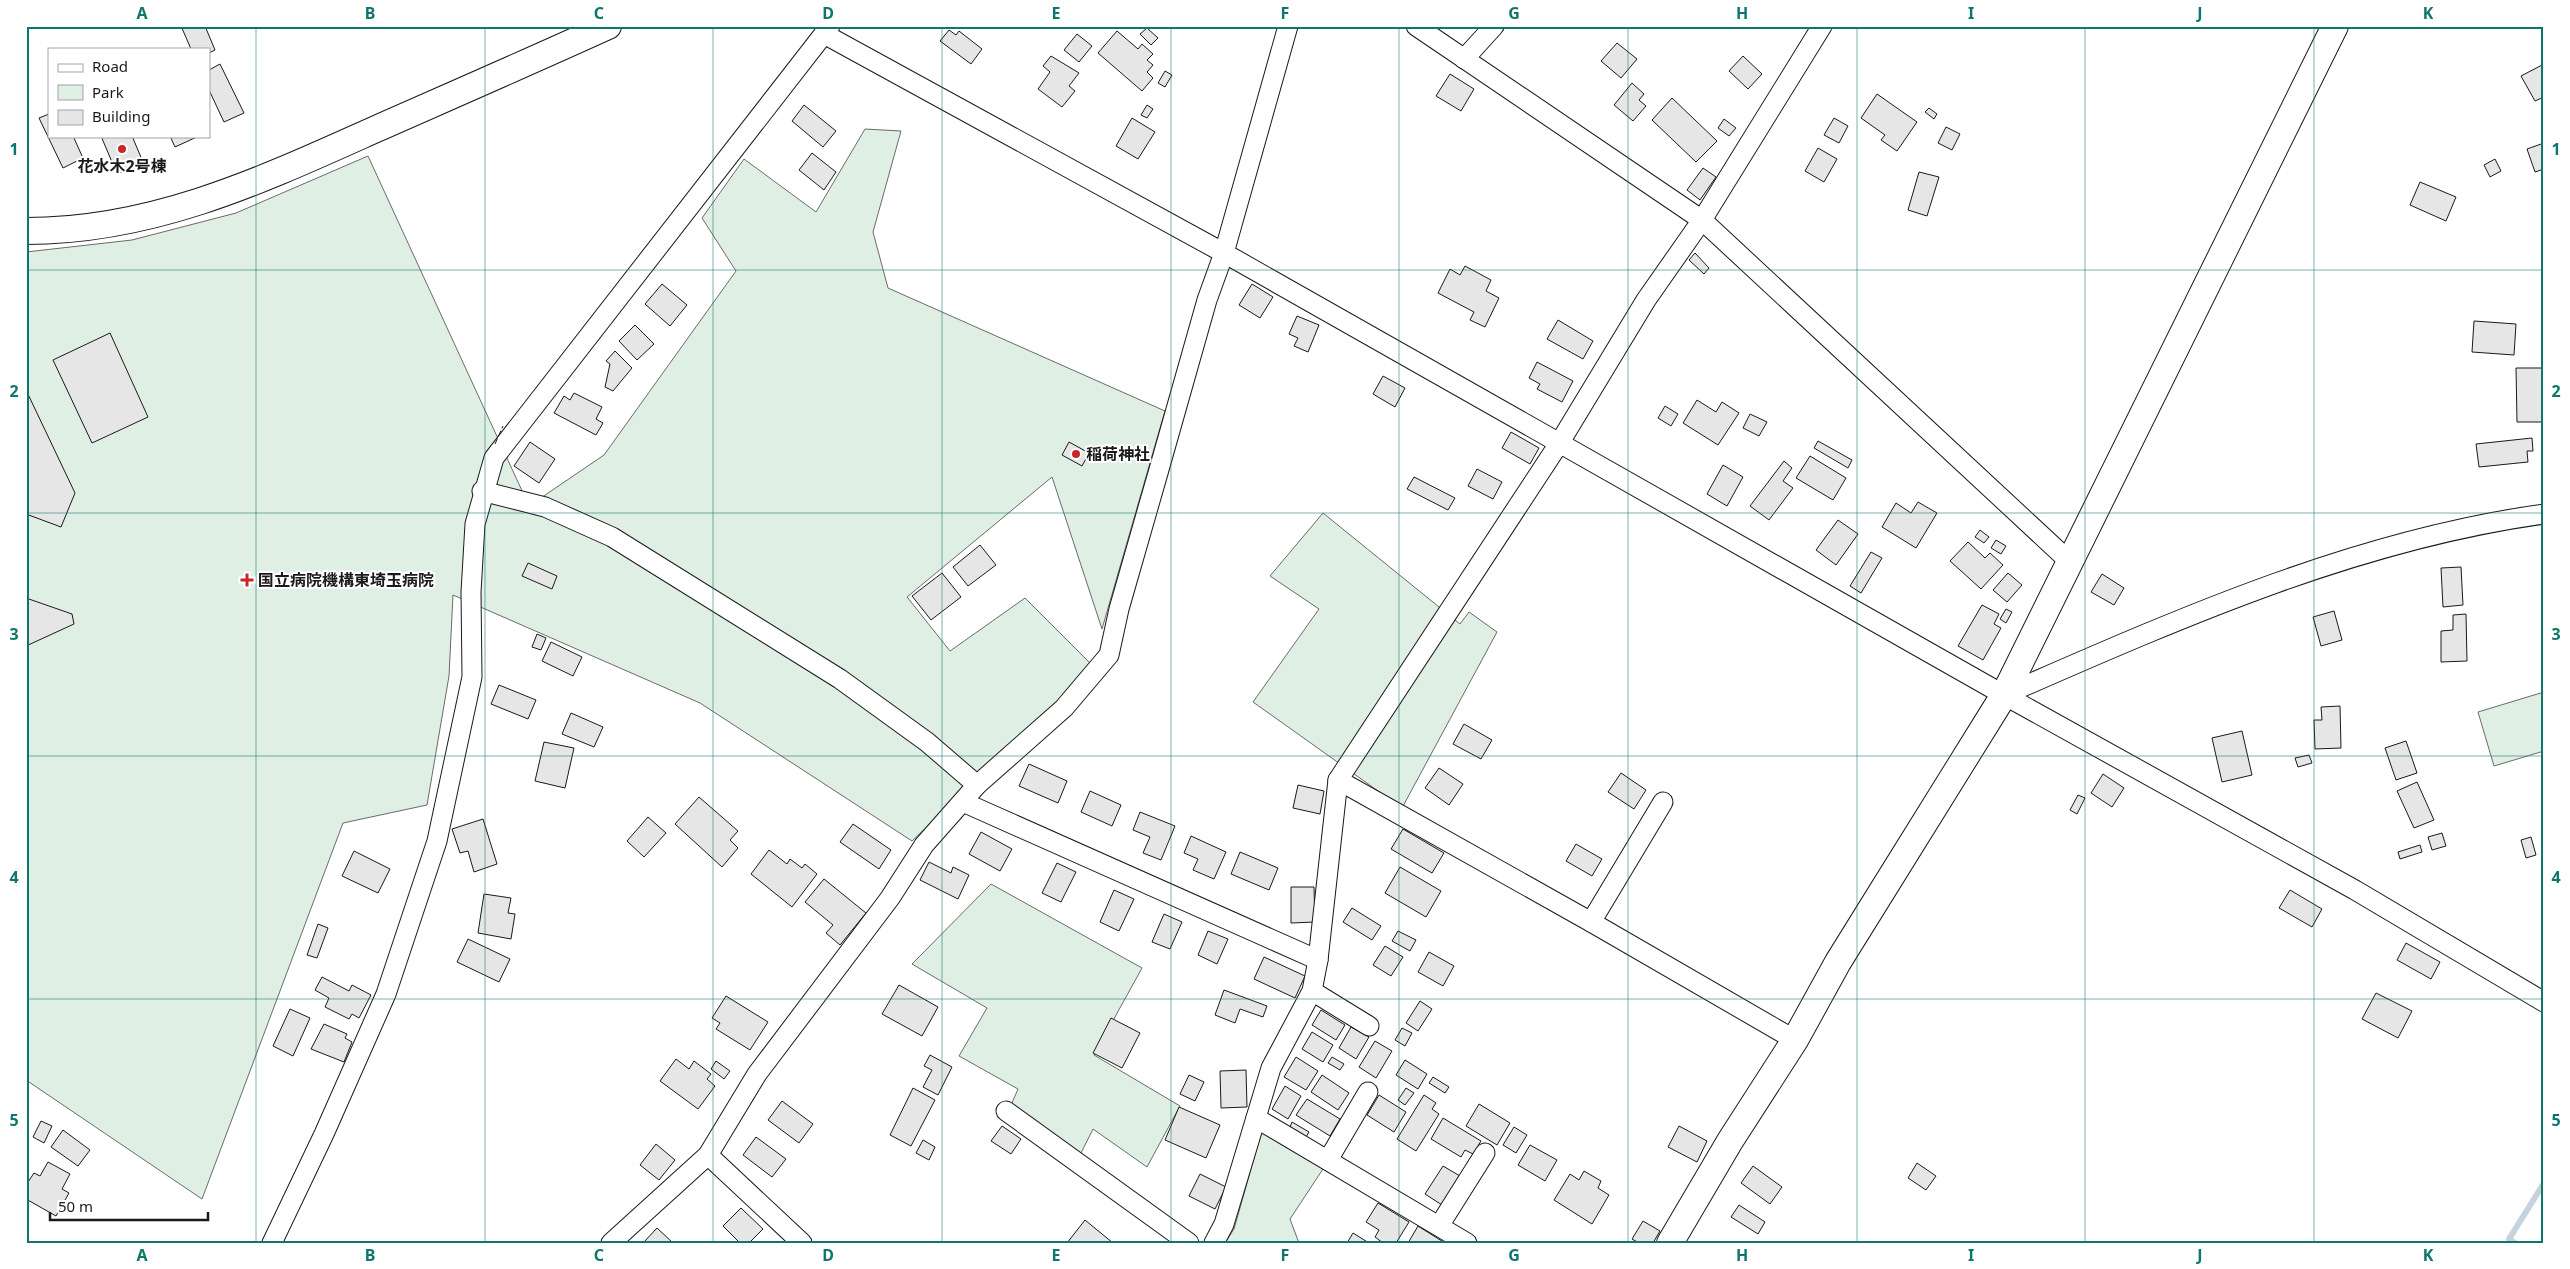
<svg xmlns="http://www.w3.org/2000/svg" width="2570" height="1269" viewBox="0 0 2570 1269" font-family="'Noto Sans','Noto Sans JP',sans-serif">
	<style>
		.green { fill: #e0efe3; stroke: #6a6a6a }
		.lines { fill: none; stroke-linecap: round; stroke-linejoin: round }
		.stream { stroke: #c6d2dc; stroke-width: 6 }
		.building { fill: #e6e6e6; stroke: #1a1a1a }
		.street-casing { stroke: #1a1a1a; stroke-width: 21 }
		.secondary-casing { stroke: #1a1a1a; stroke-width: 28 }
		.street { stroke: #fff; stroke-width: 19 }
		.secondary { stroke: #fff; stroke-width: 26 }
		.fence { stroke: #1a1a1a; stroke-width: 1; stroke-dasharray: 6 2.5; stroke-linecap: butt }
		.grid { fill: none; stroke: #0f766e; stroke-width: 1; stroke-opacity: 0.55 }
		.poi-dot { fill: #c62828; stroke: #fff; stroke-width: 2 }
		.labels { text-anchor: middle; stroke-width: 4; stroke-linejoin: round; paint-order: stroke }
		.poi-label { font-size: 16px; font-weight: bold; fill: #1a1a1a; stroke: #fff; text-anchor: start }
		.neatline { fill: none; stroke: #0f766e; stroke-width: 2 }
		.grid-label { font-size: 16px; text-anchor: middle; font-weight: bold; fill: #0f766e }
	</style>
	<rect width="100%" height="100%" fill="#fff"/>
	<g class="green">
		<path d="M865 129 901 131 873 232 888 288 1165 411 1102 629 1052 477 907 597 950 651 1025 598 1094 667 912 841 700 703 453 595 449 676 427 805 343 823 202 1199 26 1080V252L132 240 236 213 368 156 529 506 604 455 736 271 702 218 744 159 816 212Z"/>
		<path d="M1323 513 1460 624 1469 612 1497 632 1402 808 1253 702 1319 609 1270 576Z"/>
		<path d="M2544 692V751L2494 766 2478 712Z"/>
		<path d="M991 884 1142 968 1094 1055 1180 1106 1147 1167 1093 1129 1078 1159 1008 1112 1018 1089 959 1056 987 1008 912 964Z"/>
		<path d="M1262 1130 1325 1166 1290 1219 1299 1243H1225L1234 1229Z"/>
	</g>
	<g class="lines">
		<path class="stream" d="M2515 1243 2509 1239 2544 1183"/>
	</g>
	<g class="building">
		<path d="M181 26H205L215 50 209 53V49H191Z"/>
		<path d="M1147 28 1158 38 1151 45 1140 34Z"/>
		<path d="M949 30 956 35 959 31 982 49 971 64 940 41Z"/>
		<path d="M1117 31 1138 49 1142 44 1153 54 1147 60 1153 65 1147 72 1153 78 1142 91 1098 53Z"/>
		<path d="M1077 34 1092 46 1079 62 1064 50Z"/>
		<path d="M1617 43 1637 59 1621 78 1601 61Z"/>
		<path d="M1051 56 1079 73 1069 86 1075 91 1062 107 1038 89 1050 72 1043 66Z"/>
		<path d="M1743 56 1762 74 1748 89 1729 71Z"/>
		<path d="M220 64 244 113 224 122 209 90V70Z"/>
		<path d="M2544 64V97L2535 101 2521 76Z"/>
		<path d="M1165 71 1172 75 1165 87 1158 83Z"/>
		<path d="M1450 74 1474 89 1461 111 1436 96Z"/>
		<path d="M1632 83 1644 94 1639 100 1646 106 1633 121 1614 105Z"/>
		<path d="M1877 94 1917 122 1897 151 1881 140 1885 135 1861 118Z"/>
		<path d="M1672 98 1717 141 1696 162 1652 120Z"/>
		<path d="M804 105 836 131 823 147 792 121Z"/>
		<path d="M1147 105 1153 109 1147 118 1141 115Z"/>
		<path d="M1929 108 1937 114 1934 119 1925 112Z"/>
		<path d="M49 114V136H73L83 158 63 168 39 118Z"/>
		<path d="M1132 118 1155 132 1138 159 1116 146Z"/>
		<path d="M1834 118 1848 126 1839 143 1824 135Z"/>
		<path d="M1724 119 1736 128 1729 136 1718 128Z"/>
		<path d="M1946 127 1960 134 1952 150 1938 143Z"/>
		<path d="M101 136H132L143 162 117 174Z"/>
		<path d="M170 136H199L175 147Z"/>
		<path d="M2544 143V169L2535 172 2527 149Z"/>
		<path d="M1818 148 1837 159 1824 182 1805 171Z"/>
		<path d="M812 153 836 172 824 190 799 170Z"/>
		<path d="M2495 159 2501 171 2490 177 2484 165Z"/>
		<path d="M1703 168 1716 177 1700 200 1687 190Z"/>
		<path d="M1919 172 1939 177 1927 216 1908 210Z"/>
		<path d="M2420 182 2456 197 2446 221 2410 205Z"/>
		<path d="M1695 253 1709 268 1704 274 1689 260Z"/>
		<path d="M1465 266 1491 280 1486 291 1499 298 1485 327 1470 320 1474 312 1438 293 1450 269 1460 275Z"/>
		<path d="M662 284 687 305 670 326 645 304Z"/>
		<path d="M1252 284 1273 297 1260 318 1239 305Z"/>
		<path d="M1297 316 1319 325 1308 352 1294 346 1298 338 1289 334Z"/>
		<path d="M1558 320 1593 341 1583 359 1547 339Z"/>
		<path d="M2474 321 2516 324 2514 355 2472 352Z"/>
		<path d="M635 325 654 344 637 360 619 341Z"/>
		<path d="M110 333 148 417 92 443 53 360Z"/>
		<path d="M615 351 632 368 613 391 605 387 610 364 606 361Z"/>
		<path d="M1537 362 1573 381 1562 402 1537 389 1540 384 1529 378Z"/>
		<path d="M2516 368H2544V433L2542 422H2517Z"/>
		<path d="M1383 376 1405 388 1395 407 1373 394Z"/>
		<path d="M26 390 75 493 61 527 26 514Z"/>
		<path d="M574 393 602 407 596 419 603 423 596 435 554 413 564 396 570 400Z"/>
		<path d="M1697 400 1716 412 1722 402 1739 413 1718 445 1683 423Z"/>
		<path d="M1665 406 1678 414 1671 426 1658 418Z"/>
		<path d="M1750 414 1767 422 1759 436 1743 428Z"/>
		<path d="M1511 432 1539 448 1530 464 1502 448Z"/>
		<path d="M2532 438 2533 451H2527L2528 462 2479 467 2476 444Z"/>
		<path d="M1818 441 1852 460 1848 468 1814 448Z"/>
		<path d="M530 442 555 459 539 483 514 466Z"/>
		<path d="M1069 442 1089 453 1082 466 1062 455Z"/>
		<path d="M1810 456 1846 478 1833 500 1796 478Z"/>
		<path d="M1784 461 1792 468 1783 481 1793 488 1769 520 1750 506Z"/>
		<path d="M1723 465 1743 477 1727 506 1707 494Z"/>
		<path d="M1477 469 1502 482 1493 499 1468 486Z"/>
		<path d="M1414 477 1455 498 1448 510 1407 489Z"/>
		<path d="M1918 502 1937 513 1916 548 1882 527 1896 503 1911 513Z"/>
		<path d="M1838 520 1858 534 1836 565 1816 550Z"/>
		<path d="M1980 530 1989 537 1984 543 1975 537Z"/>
		<path d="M1996 540 2006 546 2001 554 1991 548Z"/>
		<path d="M1968 542 1985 558 1990 553 2003 565 1981 589 1950 561Z"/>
		<path d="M980 545 996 565 968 586 953 567Z"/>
		<path d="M1871 552 1882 558 1861 593 1850 586Z"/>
		<path d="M528 563 557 576 552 589 522 576Z"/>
		<path d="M2461 567 2463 605 2443 607 2441 568Z"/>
		<path d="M942 573 961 597 931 620 912 596Z"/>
		<path d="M2008 573 2022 585 2007 602 1993 590Z"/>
		<path d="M2102 574 2124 588 2114 605 2091 592Z"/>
		<path d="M26 598 72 614 74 624 26 646Z"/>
		<path d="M1982 605 1999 614 1994 624 2001 628 1983 660 1958 646Z"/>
		<path d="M2006 609 2012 612 2006 623 2000 619Z"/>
		<path d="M2334 611 2342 640 2321 646 2313 617Z"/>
		<path d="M2466 614 2467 661 2441 662V631L2453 630V615Z"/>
		<path d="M537 634 546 638 541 650 532 647Z"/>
		<path d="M551 642 582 657 573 676 542 661Z"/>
		<path d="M499 685 536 700 528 719 491 704Z"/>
		<path d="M2340 706 2341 748 2315 749 2314 720H2322L2321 707Z"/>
		<path d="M571 713 603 727 594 747 562 734Z"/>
		<path d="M1464 724 1492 740 1481 759 1453 744Z"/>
		<path d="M2242 731 2252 775 2222 782 2212 738Z"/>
		<path d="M2406 741 2417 773 2396 780 2385 748Z"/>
		<path d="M544 742 574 748 565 788 535 781Z"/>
		<path d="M2309 755 2312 763 2298 767 2295 758Z"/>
		<path d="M1029 764 1067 781 1058 803 1019 786Z"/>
		<path d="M1439 768 1463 784 1449 805 1425 788Z"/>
		<path d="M1621 773 1646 790 1634 809 1608 792Z"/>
		<path d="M2103 774 2124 788 2112 807 2091 793Z"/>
		<path d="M2417 782 2434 820 2414 828 2397 791Z"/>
		<path d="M1298 785 1324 791 1320 814 1293 808Z"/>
		<path d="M1090 791 1121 805 1112 826 1081 812Z"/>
		<path d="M2078 795 2085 798 2077 814 2070 810Z"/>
		<path d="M699 797 738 831 730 840 738 848 722 867 675 824Z"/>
		<path d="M1140 812 1175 826 1161 860 1143 853 1150 837 1133 830Z"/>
		<path d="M648 817 666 833 644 857 627 841Z"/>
		<path d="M483 819 497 864 474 872 468 851 460 853 452 829Z"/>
		<path d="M853 824 891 850 879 869 840 842Z"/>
		<path d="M1403 829 1444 853 1432 873 1391 849Z"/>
		<path d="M981 832 1012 849 1000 871 969 854Z"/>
		<path d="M2442 833 2446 846 2432 850 2428 837Z"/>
		<path d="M1191 836 1226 852 1214 879 1193 870 1198 859 1184 853Z"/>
		<path d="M2531 837 2536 855 2526 858 2521 840Z"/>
		<path d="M1576 844 1602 859 1592 876 1566 861Z"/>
		<path d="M2420 845 2422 852 2400 859 2398 852Z"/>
		<path d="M769 850 787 864 790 859 802 868 805 864 817 874 792 907 751 874Z"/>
		<path d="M354 851 390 869 378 893 342 876Z"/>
		<path d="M1240 852 1278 868 1269 890 1231 874Z"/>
		<path d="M929 862 951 873 953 867 969 875 958 899 920 880Z"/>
		<path d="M1057 863 1076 872 1061 902 1042 893Z"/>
		<path d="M1400 867 1441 891 1426 917 1385 893Z"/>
		<path d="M824 879 866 913 840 945 826 933 833 925 805 902Z"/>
		<path d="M1291 887H1314L1315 922 1291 923Z"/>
		<path d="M1114 890 1134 899 1119 931 1100 922Z"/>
		<path d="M2290 890 2322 909 2312 927 2279 908Z"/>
		<path d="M484 894 511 898 508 913 515 914 511 939 478 933Z"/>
		<path d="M1352 908 1381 926 1372 940 1343 922Z"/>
		<path d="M1164 914 1182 922 1170 949 1152 942Z"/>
		<path d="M318 924 328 928 317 958 307 955Z"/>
		<path d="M1208 931 1228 939 1217 964 1198 955Z"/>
		<path d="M1398 931 1416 940 1410 951 1392 941Z"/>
		<path d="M468 939 510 959 499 982 457 962Z"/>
		<path d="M2406 943 2440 962 2431 979 2397 960Z"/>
		<path d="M1385 946 1403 957 1391 976 1373 965Z"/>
		<path d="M1429 952 1454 966 1443 986 1418 972Z"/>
		<path d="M1264 957 1305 976 1295 998 1254 979Z"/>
		<path d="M322 977 349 991 352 985 371 995 359 1018 352 1014 349 1019 325 1007 329 998 315 990Z"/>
		<path d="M899 985 938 1007 922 1036 882 1014Z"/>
		<path d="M1224 990 1267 1006 1263 1017 1240 1009 1235 1023 1215 1015Z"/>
		<path d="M2376 993 2412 1011 2398 1038 2362 1019Z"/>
		<path d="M726 996 768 1022 750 1050 716 1029 720 1023 712 1018Z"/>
		<path d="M1420 1001 1432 1009 1418 1031 1406 1023Z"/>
		<path d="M290 1009 310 1018 293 1056 273 1046Z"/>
		<path d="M1321 1010 1345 1025 1336 1040 1312 1025Z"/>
		<path d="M1111 1018 1140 1033 1122 1068 1093 1053Z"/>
		<path d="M324 1024 347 1034 345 1038 352 1042 344 1062 311 1049Z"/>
		<path d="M1351 1027 1369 1037 1356 1059 1339 1048Z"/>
		<path d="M1402 1028 1412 1033 1405 1046 1395 1040Z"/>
		<path d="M1312 1032 1333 1045 1323 1062 1302 1049Z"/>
		<path d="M1375 1041 1392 1051 1376 1078 1359 1067Z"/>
		<path d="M930 1055 952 1067 938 1095 923 1087 932 1070 924 1066Z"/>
		<path d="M1296 1057 1318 1071 1306 1090 1284 1077Z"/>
		<path d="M1332 1057 1344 1064 1340 1070 1328 1063Z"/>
		<path d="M676 1059 689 1069 694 1061 711 1074 707 1079 715 1086 698 1109 660 1081Z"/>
		<path d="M1405 1060 1427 1074 1418 1089 1396 1075Z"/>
		<path d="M716 1061 730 1071 724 1079 711 1069Z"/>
		<path d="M1246 1070 1247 1107 1221 1108 1220 1071Z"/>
		<path d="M1189 1075 1204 1082 1195 1101 1180 1094Z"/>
		<path d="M1322 1075 1349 1093 1338 1110 1311 1092Z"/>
		<path d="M1433 1077 1449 1087 1445 1093 1429 1083Z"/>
		<path d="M1285 1086 1301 1096 1288 1119 1272 1109Z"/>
		<path d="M913 1088 935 1100 911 1146 890 1135Z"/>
		<path d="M1406 1088 1414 1093 1405 1105 1398 1100Z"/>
		<path d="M1379 1095 1406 1112 1394 1132 1367 1115Z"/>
		<path d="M1424 1095 1436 1103 1432 1109 1439 1114 1416 1151 1397 1139Z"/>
		<path d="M1307 1099 1340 1119 1330 1136 1296 1115Z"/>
		<path d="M782 1101 813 1124 799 1143 768 1120Z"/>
		<path d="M1479 1104 1510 1123 1497 1145 1466 1126Z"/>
		<path d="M1179 1107 1220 1125 1206 1158 1165 1140Z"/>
		<path d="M1443 1118 1481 1141 1473 1154 1465 1150 1461 1157 1431 1139Z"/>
		<path d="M41 1121 52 1126 44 1143 33 1137Z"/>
		<path d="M1292 1122 1309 1132 1306 1137 1290 1127Z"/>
		<path d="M1002 1126 1021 1139 1011 1154 991 1141Z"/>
		<path d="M1679 1126 1707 1141 1697 1162 1668 1147Z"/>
		<path d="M1514 1127 1527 1135 1516 1153 1503 1145Z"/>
		<path d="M63 1130 90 1150 78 1166 51 1147Z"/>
		<path d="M756 1137 786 1159 772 1177 743 1155Z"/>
		<path d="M923 1140 935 1147 929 1160 916 1153Z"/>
		<path d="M656 1144 675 1160 659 1180 640 1165Z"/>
		<path d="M1530 1145 1557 1160 1545 1181 1518 1165Z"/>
		<path d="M48 1162 70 1174 62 1189 69 1193 56 1216 26 1199V1185L34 1173 40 1176Z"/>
		<path d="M1917 1163 1936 1176 1926 1190 1908 1178Z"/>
		<path d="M1443 1166 1460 1176 1442 1205 1425 1194Z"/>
		<path d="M1753 1166 1782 1187 1770 1204 1741 1183Z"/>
		<path d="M1584 1171 1601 1181 1598 1188 1609 1195 1592 1224 1554 1200 1570 1174 1579 1180Z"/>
		<path d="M1200 1174 1226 1187 1215 1209 1189 1196Z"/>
		<path d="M1378 1203 1409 1222 1396 1243H1383L1375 1237 1379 1230 1366 1222Z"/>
		<path d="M1739 1205 1765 1222 1758 1234 1731 1217Z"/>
		<path d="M741 1208 763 1229 749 1243H740L723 1226Z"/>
		<path d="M1085 1220 1113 1243H1067Z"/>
		<path d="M1643 1221 1660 1231 1653 1243H1639L1632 1239Z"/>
		<path d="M1418 1226 1445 1243H1408Z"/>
		<path d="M657 1228 673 1243H643Z"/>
		<path d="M1353 1233 1369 1243H1347Z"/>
	</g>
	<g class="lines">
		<g class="street-casing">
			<g id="street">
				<path d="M1416 26 1702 220 2070 562"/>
				<path d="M824 34 1224 253 2004 695 2355 890 2544 1002"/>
				<path d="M1464 59 1494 26"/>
				<path d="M482 491 545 507 612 537 840 679 927 742 977 785"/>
				<path d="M2004 695C2178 619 2355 540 2544 514"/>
				<path d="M1338 780 1591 922 1795 1040"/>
				<path d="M963 802 1318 960"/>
				<path d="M1591 922 1663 802"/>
				<path d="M1312 991 1369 1026"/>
				<path d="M1006 1111 1189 1243"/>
				<path d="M1256 1118 1467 1243"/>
				<path d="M708 1155 802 1243"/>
				<path d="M1328 1160 1368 1092"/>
				<path d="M1439 1226 1485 1153"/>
				<path d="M272 1243 324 1134 386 994 437 841 472 677 471 592 475 524 494 458 830 26"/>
				<path d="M611 1243 708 1155 757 1074 890 898 924 845 977 785 1064 708 1109 655 1119 609 1158 473 1207 300 1224 253 1288 26"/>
				<path d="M1214 1243 1224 1224 1271 1068 1312 991 1318 960 1338 780 1560 442 1646 300 1702 220 1822 26"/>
			</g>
		</g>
		<g class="secondary-casing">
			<g id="secondary">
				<path d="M26 231C154 231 262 180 376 129 453 95 531 61 608 26"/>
				<path d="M1670 1243 1730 1141 1795 1040 1838 962 2004 695 2335 26"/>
			</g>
		</g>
		<use href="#street" class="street"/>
		<use href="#secondary" class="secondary"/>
		<path class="fence" d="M495 444 503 426"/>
	</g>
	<path class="grid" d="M256 26V1243M485 26V1243M713 26V1243M942 26V1243M1171 26V1243M1399 26V1243M1628 26V1243M1857 26V1243M2085 26V1243M2314 26V1243M26 270H2544M26 513H2544M26 756H2544M26 999H2544"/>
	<g class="poi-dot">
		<circle cx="122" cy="149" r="5"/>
		<circle cx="1076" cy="454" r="5"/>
		<path d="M244.5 572.5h5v5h5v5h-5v5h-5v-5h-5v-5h5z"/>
	</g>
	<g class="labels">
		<g class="poi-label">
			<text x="122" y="172" text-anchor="middle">花水木2号棟</text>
			<text x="1086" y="460">稲荷神社</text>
			<text x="258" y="586">国立病院機構東埼玉病院</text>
		</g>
	</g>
	<rect width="2570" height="1269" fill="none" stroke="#ffffff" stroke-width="55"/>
	<rect x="48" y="48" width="162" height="90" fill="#ffffff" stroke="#a3a3a3"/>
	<rect x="58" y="64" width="25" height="8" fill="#ffffff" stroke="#a3a3a3"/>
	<text x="92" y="72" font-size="15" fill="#1a1a1a">Road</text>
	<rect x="58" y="85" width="25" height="15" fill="#e0efe3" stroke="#a3a3a3"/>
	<text x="92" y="98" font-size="15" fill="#1a1a1a">Park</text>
	<rect x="58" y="110" width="25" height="15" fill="#e6e6e6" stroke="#a3a3a3"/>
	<text x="92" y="122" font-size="15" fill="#1a1a1a">Building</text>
	<path d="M50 1212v8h158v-8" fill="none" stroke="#1a1a1a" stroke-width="2.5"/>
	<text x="58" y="1212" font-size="15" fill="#1a1a1a" stroke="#ffffff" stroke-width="4" paint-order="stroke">50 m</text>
	<rect x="28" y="28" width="2514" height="1214" class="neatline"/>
	<g class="grid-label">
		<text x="142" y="19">A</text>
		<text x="370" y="19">B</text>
		<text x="599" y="19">C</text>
		<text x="828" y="19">D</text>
		<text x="1056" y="19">E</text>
		<text x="1285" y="19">F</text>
		<text x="1514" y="19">G</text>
		<text x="1742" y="19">H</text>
		<text x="1971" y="19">I</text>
		<text x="2200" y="19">J</text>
		<text x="2428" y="19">K</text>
		<text x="14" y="155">1</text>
		<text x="2556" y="155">1</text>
		<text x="14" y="397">2</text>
		<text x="2556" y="397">2</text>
		<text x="14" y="640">3</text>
		<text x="2556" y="640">3</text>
		<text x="14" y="883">4</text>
		<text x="2556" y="883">4</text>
		<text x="14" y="1126">5</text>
		<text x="2556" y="1126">5</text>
		<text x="142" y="1261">A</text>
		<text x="370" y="1261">B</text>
		<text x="599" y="1261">C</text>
		<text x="828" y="1261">D</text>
		<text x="1056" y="1261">E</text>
		<text x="1285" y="1261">F</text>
		<text x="1514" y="1261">G</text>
		<text x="1742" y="1261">H</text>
		<text x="1971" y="1261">I</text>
		<text x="2200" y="1261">J</text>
		<text x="2428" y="1261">K</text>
	</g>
</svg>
